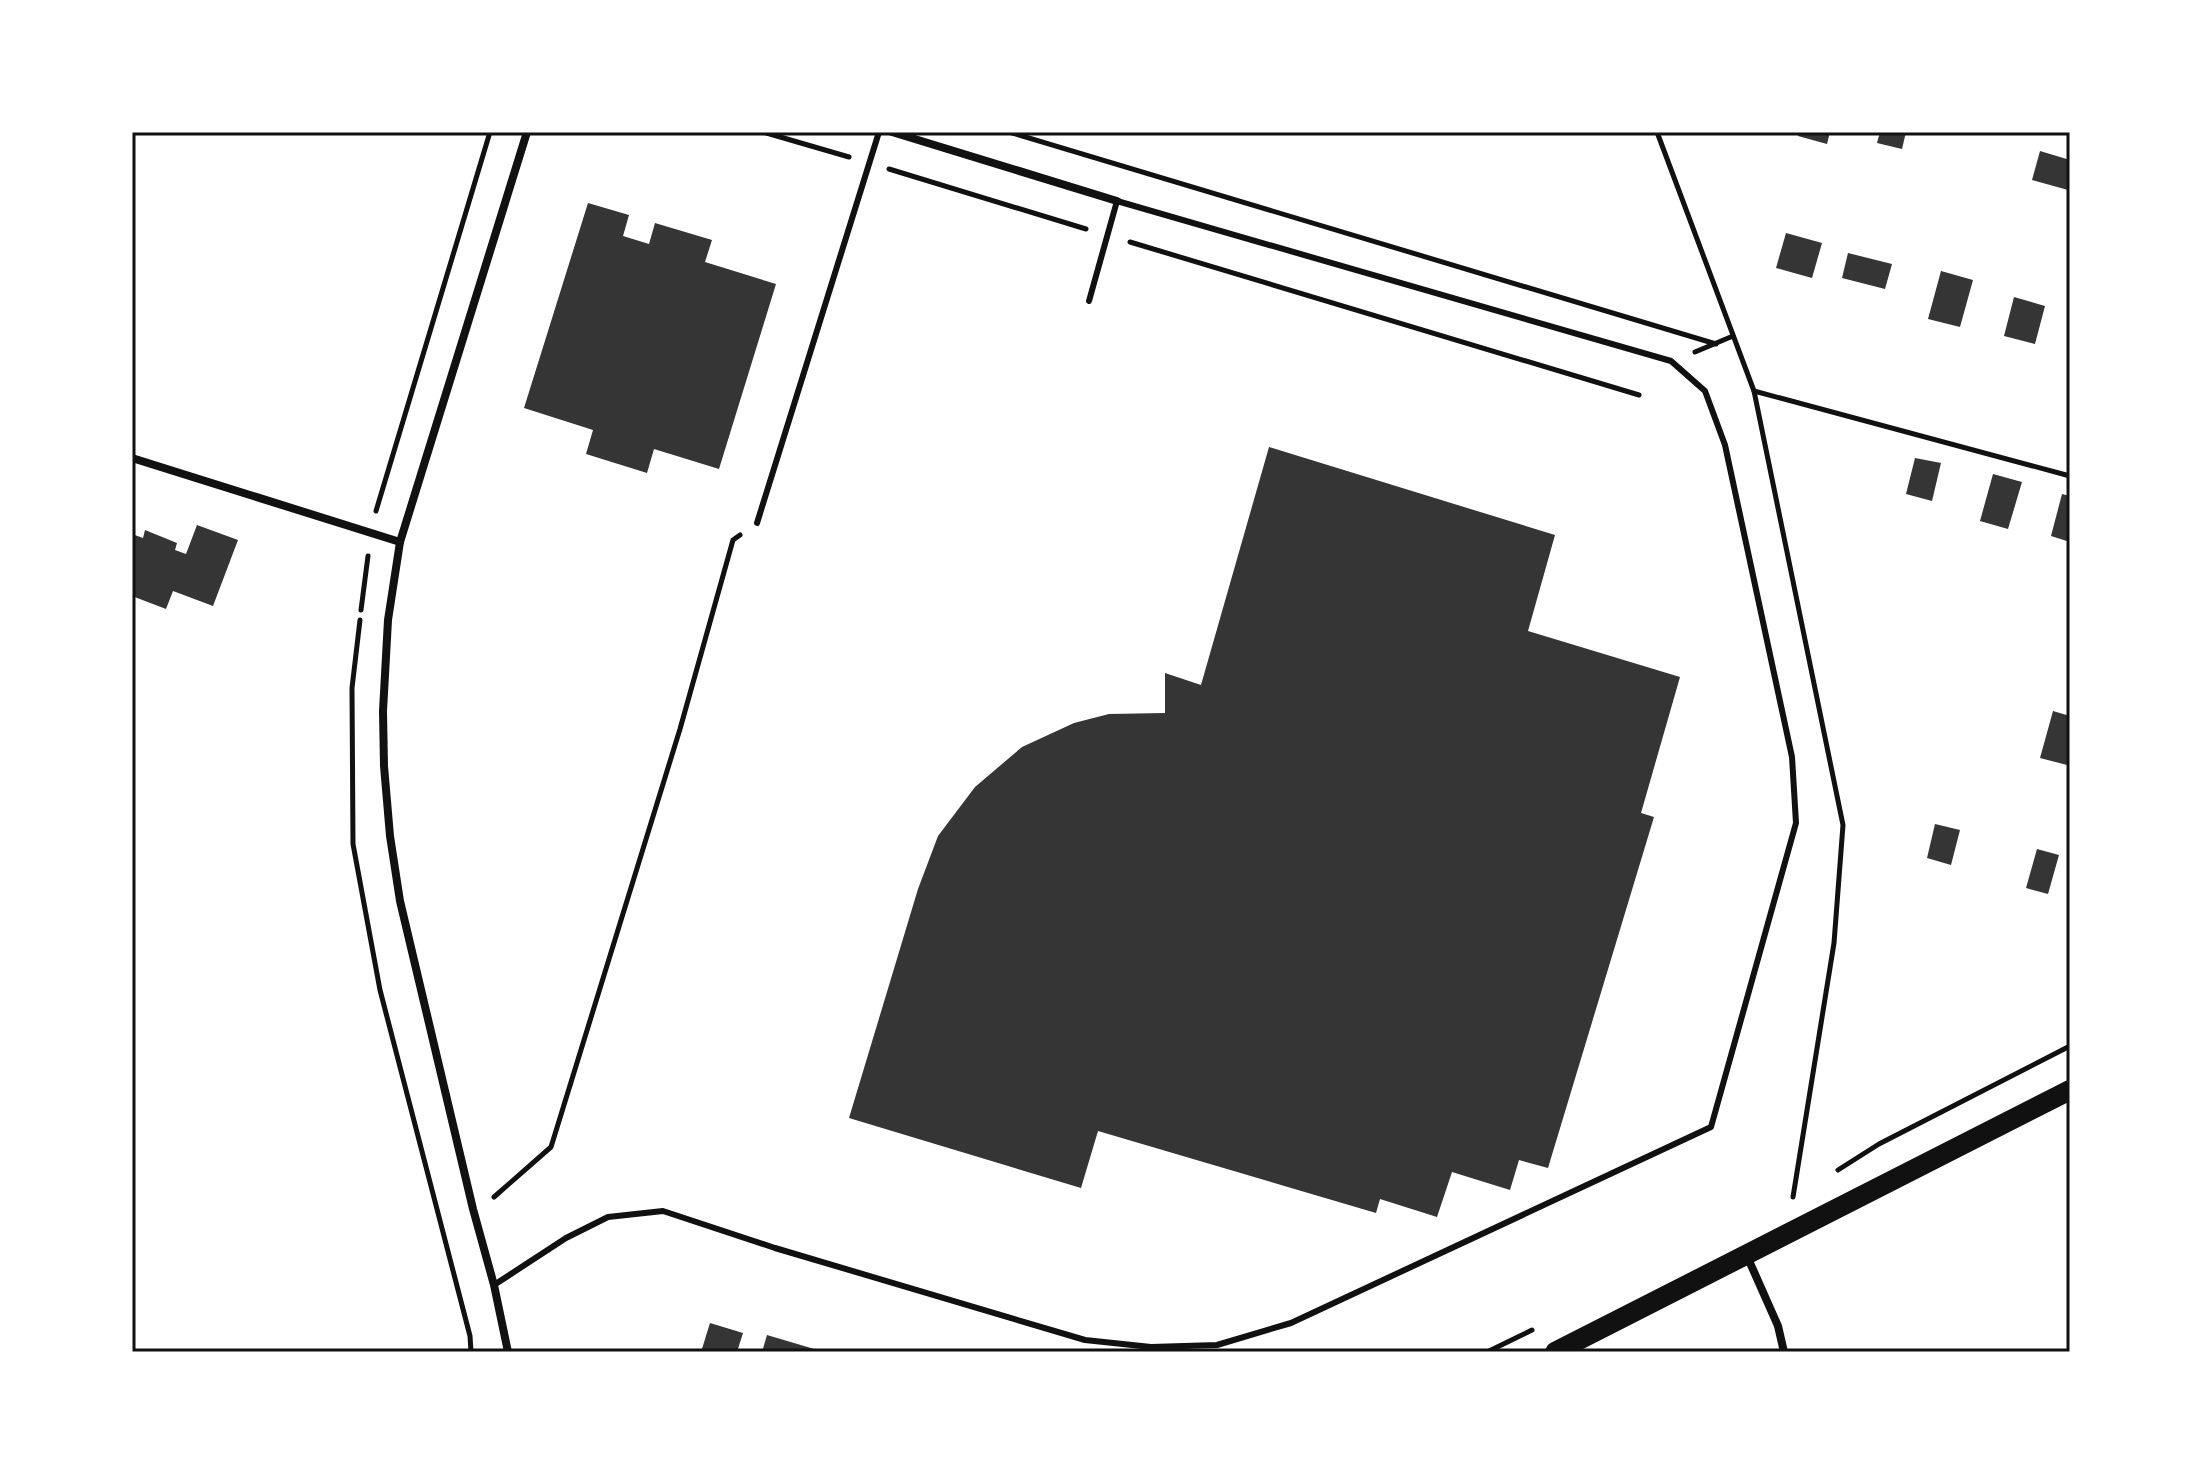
<svg xmlns="http://www.w3.org/2000/svg" width="2202" height="1484" viewBox="0 0 2202 1484" font-family="'Varela Round',sans-serif">
	<style>
		.building { fill: #353535 }
		.lines { fill: none; stroke-linecap: round; stroke-linejoin: round }
		.path { stroke: #111; stroke-width: 5 }
		.service { stroke: #111; stroke-width: 6 }
		.minor { stroke: #111; stroke-width: 8 }
		.primary { stroke: #111; stroke-width: 20 }
		.neatline { fill: none; stroke: #111; stroke-width: 3 }
	</style>
	<rect width="100%" height="100%" fill="#fff"/>
	<g class="building">
		<path d="M1799 132H1830L1827 144 1798 136Z"/>
		<path d="M1880 132H1906L1902 149 1877 143Z"/>
		<path d="M2040 151 2070 160 2068 190 2032 180Z"/>
		<path d="M588 203 629 215 623 236 649 244 655 223 712 240 705 262 776 284 719 469 654 449 647 473 586 454 593 430 524 408Z"/>
		<path d="M1786 233 1822 243 1812 278 1776 268Z"/>
		<path d="M1848 253 1892 264 1885 289 1842 278Z"/>
		<path d="M1941 271 1973 280 1960 327 1928 319Z"/>
		<path d="M2014 297 2045 306 2035 344 2004 336Z"/>
		<path d="M1269 447 1555 535 1528 631 1680 677 1641 813 1654 817 1548 1168 1519 1160 1510 1190 1452 1172 1437 1217 1380 1199 1376 1213 1098 1131 1081 1188 849 1118 918 889 938 836 975 787 1022 747 1074 723 1109 714 1165 713V673L1201 685Z"/>
		<path d="M1915 458 1941 463 1932 501 1906 494Z"/>
		<path d="M1993 474 2022 482 2008 529 1980 521Z"/>
		<path d="M2062 494 2070 496V542L2051 536Z"/>
		<path d="M197 525 238 540 213 606 173 591 166 609 132 596V534L143 538 145 530 177 543 175 550 186 554Z"/>
		<path d="M2053 711 2070 716V754L2067 765 2040 758Z"/>
		<path d="M1935 824 1960 830 1951 865 1927 858Z"/>
		<path d="M2037 849 2059 855 2048 894 2026 888Z"/>
		<path d="M710 1323 743 1333 737 1352H701Z"/>
		<path d="M767 1335 821 1351V1352H762Z"/>
	</g>
	<g class="lines">
		<g class="path">
			<path d="M763 132 849 157"/>
			<path d="M1009 132 1716 344"/>
			<path d="M1657 132 1754 391 1843 825 1834 943 1793 1197"/>
			<path d="M2066 132 2070 133"/>
			<path d="M889 169 1086 229"/>
			<path d="M1130 242 1639 395"/>
			<path d="M1695 352 1733 336"/>
			<path d="M1754 391 2070 476"/>
			<path d="M376 511 490 132"/>
			<path d="M361 610 368 556"/>
			<path d="M360 620 352 688 353 844 380 990 470 1336 471 1352"/>
			<path d="M1838 1170 1879 1144 2070 1046"/>
			<path d="M494 1197 551 1147 680 729 733 540 740 535"/>
			<path d="M1487 1352 1532 1330"/>
		</g>
		<g class="service">
			<path d="M757 523 879 132"/>
			<path d="M494 1285 566 1238 608 1217 663 1211 775 1248 1085 1340 1151 1347 1217 1345 1291 1323 1711 1127 1796 823 1792 757 1725 445 1705 391 1671 361 1117 201 1089 301"/>
		</g>
		<g class="minor">
			<path d="M892 132 1117 201"/>
			<path d="M132 458 400 542"/>
			<path d="M1747 1256 1778 1326 1784 1352"/>
			<path d="M508 1352 494 1285 473 1209 400 901 390 836 384 766 383 711 388 620 400 542 527 132"/>
		</g>
		<path class="primary" d="M1555 1352 2070 1090"/>
	</g>
	<rect width="2202" height="1484" fill="none" stroke="#ffffff" stroke-width="268"/>
	<rect x="134" y="134" width="1934" height="1216" class="neatline"/>
</svg>
